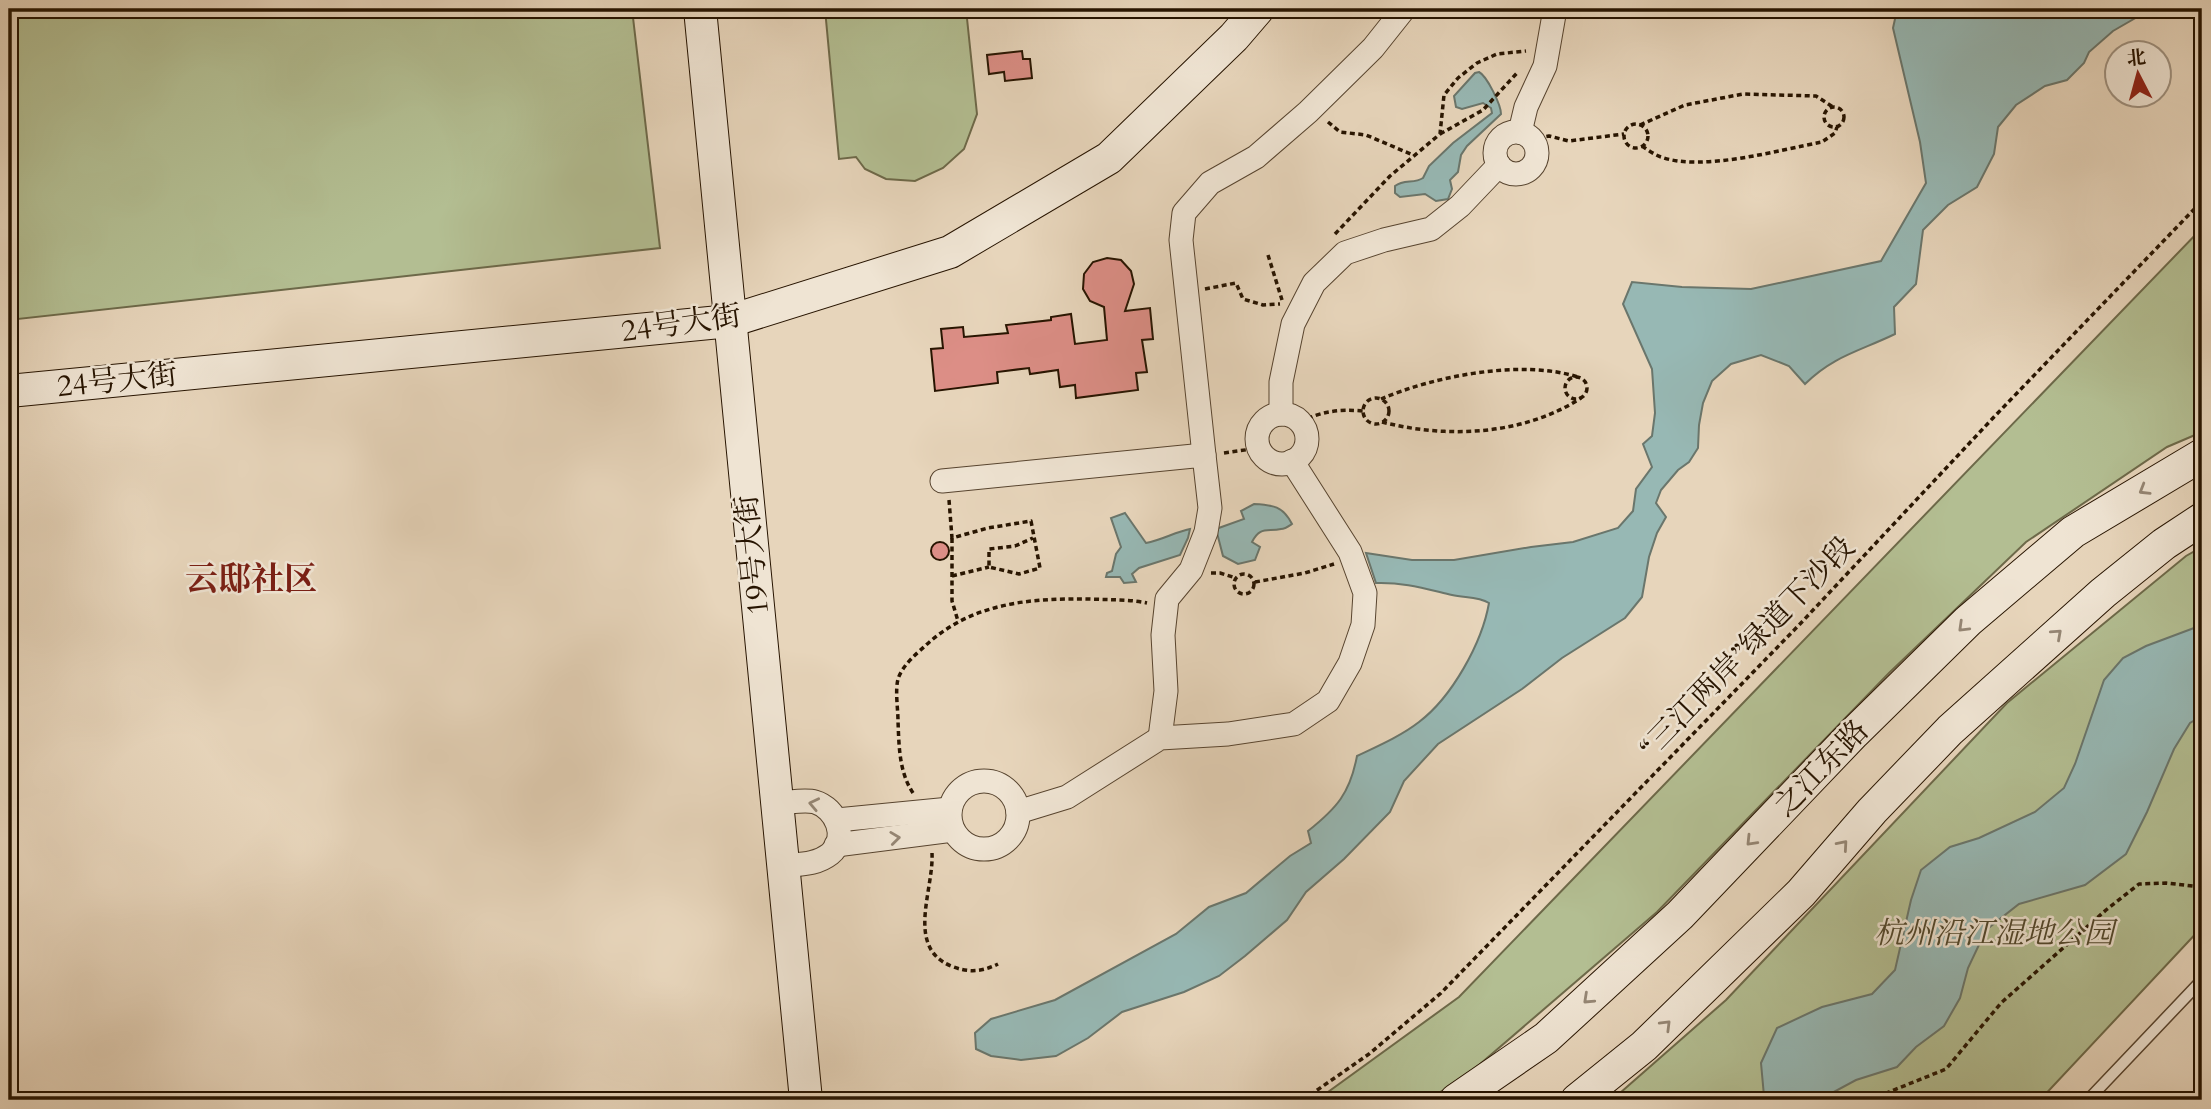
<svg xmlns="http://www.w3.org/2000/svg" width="2211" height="1109" viewBox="0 0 2211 1109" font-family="Cardo,'Noto Serif SC',serif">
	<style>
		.green { fill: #b3be92; stroke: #6d6949; stroke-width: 2 }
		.water { fill: #97b8b4; stroke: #6a766c; stroke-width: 2 }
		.building { fill: #dc8e86; stroke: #271400; stroke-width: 2 }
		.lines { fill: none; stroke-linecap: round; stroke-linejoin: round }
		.lane-casing { stroke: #57442f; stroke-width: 13 }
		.street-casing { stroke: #57442f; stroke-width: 25 }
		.secondary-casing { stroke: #271400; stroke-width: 34 }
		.path { stroke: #271400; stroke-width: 3.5; stroke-dasharray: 5 3.5; stroke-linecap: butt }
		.lane { stroke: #efe4d3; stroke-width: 10 }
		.street { stroke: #efe4d3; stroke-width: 23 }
		.secondary { stroke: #efe4d3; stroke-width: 32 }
		.oneway { stroke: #958674 }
		.labels { text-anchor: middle; stroke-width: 5; stroke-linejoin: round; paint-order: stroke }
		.street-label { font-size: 30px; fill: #271400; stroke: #efe4d3 }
		.park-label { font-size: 30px; font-style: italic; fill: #51472c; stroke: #efe4d3 }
		.quarter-label { font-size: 33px; font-weight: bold; fill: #7a1f14; stroke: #efe4d3 }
	</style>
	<rect width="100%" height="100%" fill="#e7d5bb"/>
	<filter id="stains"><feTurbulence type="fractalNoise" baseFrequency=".00286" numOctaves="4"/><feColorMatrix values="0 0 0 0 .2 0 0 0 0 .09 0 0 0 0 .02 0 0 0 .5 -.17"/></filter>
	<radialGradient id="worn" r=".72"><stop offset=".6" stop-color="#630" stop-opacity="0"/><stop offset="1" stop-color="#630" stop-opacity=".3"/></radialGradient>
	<g class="green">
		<path d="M9 9H632L660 248 9 320Z"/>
		<path d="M825 9H966L977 114 964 149 943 168 915 181 886 179 865 169 856 157 839 159Z"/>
		<path d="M2202 228V432L2167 447 2026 542 1889 673 1657 912 1465 1077 1427 1100H1317L1459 997Z"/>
		<path d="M2202 547V927L2040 1100H1612L1726 1000 2007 703 2186 556Z"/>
	</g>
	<g class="water">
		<path d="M1906 9C1941 9 2000 19 2032 9H2151L2113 31 2089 52 2084 63 2067 80 2045 86 2016 105 1998 127 1994 154 1977 187 1948 205 1923 230 1916 284 1894 307 1895 334C1860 351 1833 356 1805 384L1789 366 1761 355 1731 364 1712 381 1703 403 1699 425 1698 448 1689 462 1678 470 1661 490 1656 503 1666 517 1657 533 1649 557 1642 597 1625 618 1562 658 1522 689 1438 744 1404 781 1390 812 1344 859 1306 892 1287 920 1245 956 1219 976 1184 992 1122 1012 1088 1038 1056 1056 1021 1060 991 1056 976 1049 975 1033 991 1019 1055 1000 1176 934 1209 907 1246 893 1290 856 1311 843 1308 831C1337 808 1350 793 1357 756 1378 746 1401 736 1419 722 1452 697 1482 643 1489 603 1478 596 1465 598 1452 595 1426 589 1403 582 1376 583L1366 553 1412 560H1454L1531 547 1573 542 1618 528 1633 511 1636 489 1652 467 1643 444 1652 436 1655 413 1652 369 1623 304 1632 282 1682 287 1751 289 1881 261 1926 183 1920 142 1893 28 1897 10Z"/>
		<path d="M1479 72C1487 76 1501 105 1501 114L1467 146 1461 155 1458 172 1450 180 1452 189 1448 199 1436 201 1425 194 1400 197 1395 193V186C1404 179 1414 184 1423 178L1429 166 1453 143 1492 113 1491 108 1483 103 1462 109 1456 107 1454 96 1475 73Z"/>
		<path d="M1254 504C1273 505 1283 506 1292 524 1289 526 1285 529 1281 529 1267 532 1260 526 1252 542L1260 547 1255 560 1238 564 1223 556 1216 529 1244 519 1241 511Z"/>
		<path d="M1125 513 1146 543C1162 540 1175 532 1190 529L1188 538 1180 555 1139 568 1132 574 1136 582 1124 583 1120 577H1106L1107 573 1112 571 1116 554 1121 547 1111 518Z"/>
		<path d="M2202 625V716L2190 723 2174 749 2147 812 2126 854 2085 885 2019 904 1986 930 1968 968 1960 998 1944 1026 1916 1047 1897 1067 1856 1080 1819 1100H1761L1764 1096 1761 1063 1777 1028 1822 1007 1872 994 1895 970 1911 900 1921 870 1950 847 1979 838 2035 812 2064 788 2075 764 2104 680 2123 658 2146 646Z"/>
	</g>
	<g class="building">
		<path d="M1022 51 1023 59H1030L1032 78 1005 81 1004 72 989 74 987 55Z"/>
		<path d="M1107 258 1121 260 1131 271 1134 284 1125 311 1150 308 1153 339 1142 340 1147 372 1136 373 1138 390 1076 398 1075 385 1060 387 1058 370 1030 374 1029 368 997 372 998 383 935 391 931 349 943 348 941 329 963 327 964 337 1008 333 1006 325 1051 320V317L1071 314 1075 344 1107 340 1104 307 1090 301 1083 289 1084 274 1093 262Z"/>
		<circle cx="940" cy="551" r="9"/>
	</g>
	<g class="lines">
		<g class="lane-casing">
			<path id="lane" d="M2088 1100 2202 980"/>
		</g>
		<g class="street-casing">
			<g id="street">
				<circle cx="1516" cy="153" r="21"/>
				<path d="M1520 132 1526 107 1545 66 1555 9"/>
				<path d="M1281 414V382L1293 324 1314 283 1345 253 1384 240 1431 229 1460 206 1499 165"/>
				<circle cx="1282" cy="439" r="25"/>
				<path d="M1204 455 1181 240 1184 213 1210 183 1256 157 1308 112 1373 48 1404 9"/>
				<path d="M942 481 1204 455 1210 508 1206 532 1191 570 1167 599 1163 635 1166 691 1160 738"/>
				<circle cx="984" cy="815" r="34"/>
				<path d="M776 803C788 803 804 799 815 802 836 808 849 838 830 854 816 865 799 864 783 866"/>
				<path d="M1018 812 1067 797 1160 738 1228 734 1294 724 1328 701 1350 663 1363 625 1365 593 1350 552 1292 461"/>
				<path d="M837 820 950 809"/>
				<path d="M836 845 953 830"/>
			</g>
		</g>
		<g class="secondary-casing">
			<g id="secondary">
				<path d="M700 9 806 1100"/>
				<path d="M9 391 730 321 950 252 1109 158 1234 37 1258 9"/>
				<path d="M1456 1100 1546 1038 1680 915 1854 733 1968 621 2073 532 2202 455"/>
				<path d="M1577 1100 1644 1046 1801 893 1872 811 1950 730 2103 593 2164 544 2202 519"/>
			</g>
		</g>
		<g class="path">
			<circle cx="1834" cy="117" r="10"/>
			<path d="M1328 122 1340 132 1366 135 1413 155"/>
			<circle cx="1636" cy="136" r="12"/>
			<path d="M1640 125 1685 105 1743 94 1816 96 1833 107"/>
			<path d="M1440 134 1483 110 1517 73"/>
			<path d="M1538 138 1549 136 1569 141 1624 134"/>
			<path d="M1642 146C1648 150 1655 155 1661 157 1702 172 1779 150 1822 142L1835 133 1837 127"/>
			<path d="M1335 234 1390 176 1440 134 1444 95 1458 78 1477 63 1497 54 1526 51"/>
			<path d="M1268 255 1282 300"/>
			<path d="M1205 289 1236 283 1243 299 1263 305 1280 304"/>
			<circle cx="1576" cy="388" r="11"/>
			<circle cx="1376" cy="411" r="13"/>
			<path d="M1381 399C1435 376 1521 359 1578 377"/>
			<path d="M1300 422C1322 411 1340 409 1363 411"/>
			<path d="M1382 422C1448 439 1524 435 1581 398"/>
			<path d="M1224 453 1259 448"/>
			<path d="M949 500 952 538 988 528 1031 521 1040 568 1019 574 989 567V549L1015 546 1033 538"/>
			<path d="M952 538V601L958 621"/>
			<path d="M1211 573H1220L1236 578"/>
			<circle cx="1244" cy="584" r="10"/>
			<path d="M952 576 989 567"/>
			<path d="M1255 582 1305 573 1334 564"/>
			<path d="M913 793C899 772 899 746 898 721 898 709 895 691 898 679 902 666 916 654 925 646 971 603 1029 598 1089 599 1109 600 1128 599 1147 603"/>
			<path d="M932 853C934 890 905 947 951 966 968 973 982 972 998 964"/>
			<path d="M1303 1100 1369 1054 1441 993 1800 624 1993 418 2202 201"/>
			<path d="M1880 1100 1884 1094 1946 1069 2001 1003 2106 910 2139 884 2166 883 2202 887"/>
		</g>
		<use href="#lane" class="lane"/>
		<use href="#street" class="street"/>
		<use href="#secondary" class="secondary"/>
	</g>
	<defs><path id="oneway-chevron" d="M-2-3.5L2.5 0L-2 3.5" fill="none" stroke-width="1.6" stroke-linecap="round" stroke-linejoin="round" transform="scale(1.75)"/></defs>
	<g class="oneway">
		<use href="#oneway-chevron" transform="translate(2144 490) rotate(149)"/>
		<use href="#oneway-chevron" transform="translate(1963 627) rotate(136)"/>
		<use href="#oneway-chevron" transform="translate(2057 634) rotate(-42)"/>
		<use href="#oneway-chevron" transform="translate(814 804) rotate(-168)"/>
		<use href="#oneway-chevron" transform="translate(895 838) rotate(-7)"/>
		<use href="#oneway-chevron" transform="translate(1751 841) rotate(134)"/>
		<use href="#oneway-chevron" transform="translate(1843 845) rotate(-49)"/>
		<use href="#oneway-chevron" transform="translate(1588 999) rotate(137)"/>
		<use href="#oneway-chevron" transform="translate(1666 1025) rotate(-45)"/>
	</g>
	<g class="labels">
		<g class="street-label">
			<text transform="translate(681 323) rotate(-8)" y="10">24号大街</text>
			<text transform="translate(117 380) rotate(-6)" y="10">24号大街</text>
			<text transform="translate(752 555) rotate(-96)" y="10">19号大街</text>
			<text transform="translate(1747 647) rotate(-46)" y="10">“三江两岸”绿道下沙段</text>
			<text transform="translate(1821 768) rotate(-46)" y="10">之江东路</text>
		</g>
		<g class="park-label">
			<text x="1994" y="943">杭州沿江湿地公园</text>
		</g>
		<g class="quarter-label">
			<text x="251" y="590">云邸社区</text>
		</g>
	</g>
	<rect width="2211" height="1109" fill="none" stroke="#e7d5bb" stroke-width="35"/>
	<rect x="10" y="10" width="2190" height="1088" fill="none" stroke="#271400" stroke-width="3.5"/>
	<rect x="18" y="18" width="2176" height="1074" fill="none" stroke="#271400" stroke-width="2"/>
	<g transform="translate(2138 74) rotate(354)"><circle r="33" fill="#efe4d3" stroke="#9f917f" stroke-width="2"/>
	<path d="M0-5L12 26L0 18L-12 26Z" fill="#8f2418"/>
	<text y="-10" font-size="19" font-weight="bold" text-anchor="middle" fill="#271400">北</text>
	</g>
	<rect width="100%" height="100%" filter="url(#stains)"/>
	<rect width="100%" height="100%" fill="url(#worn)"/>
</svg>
